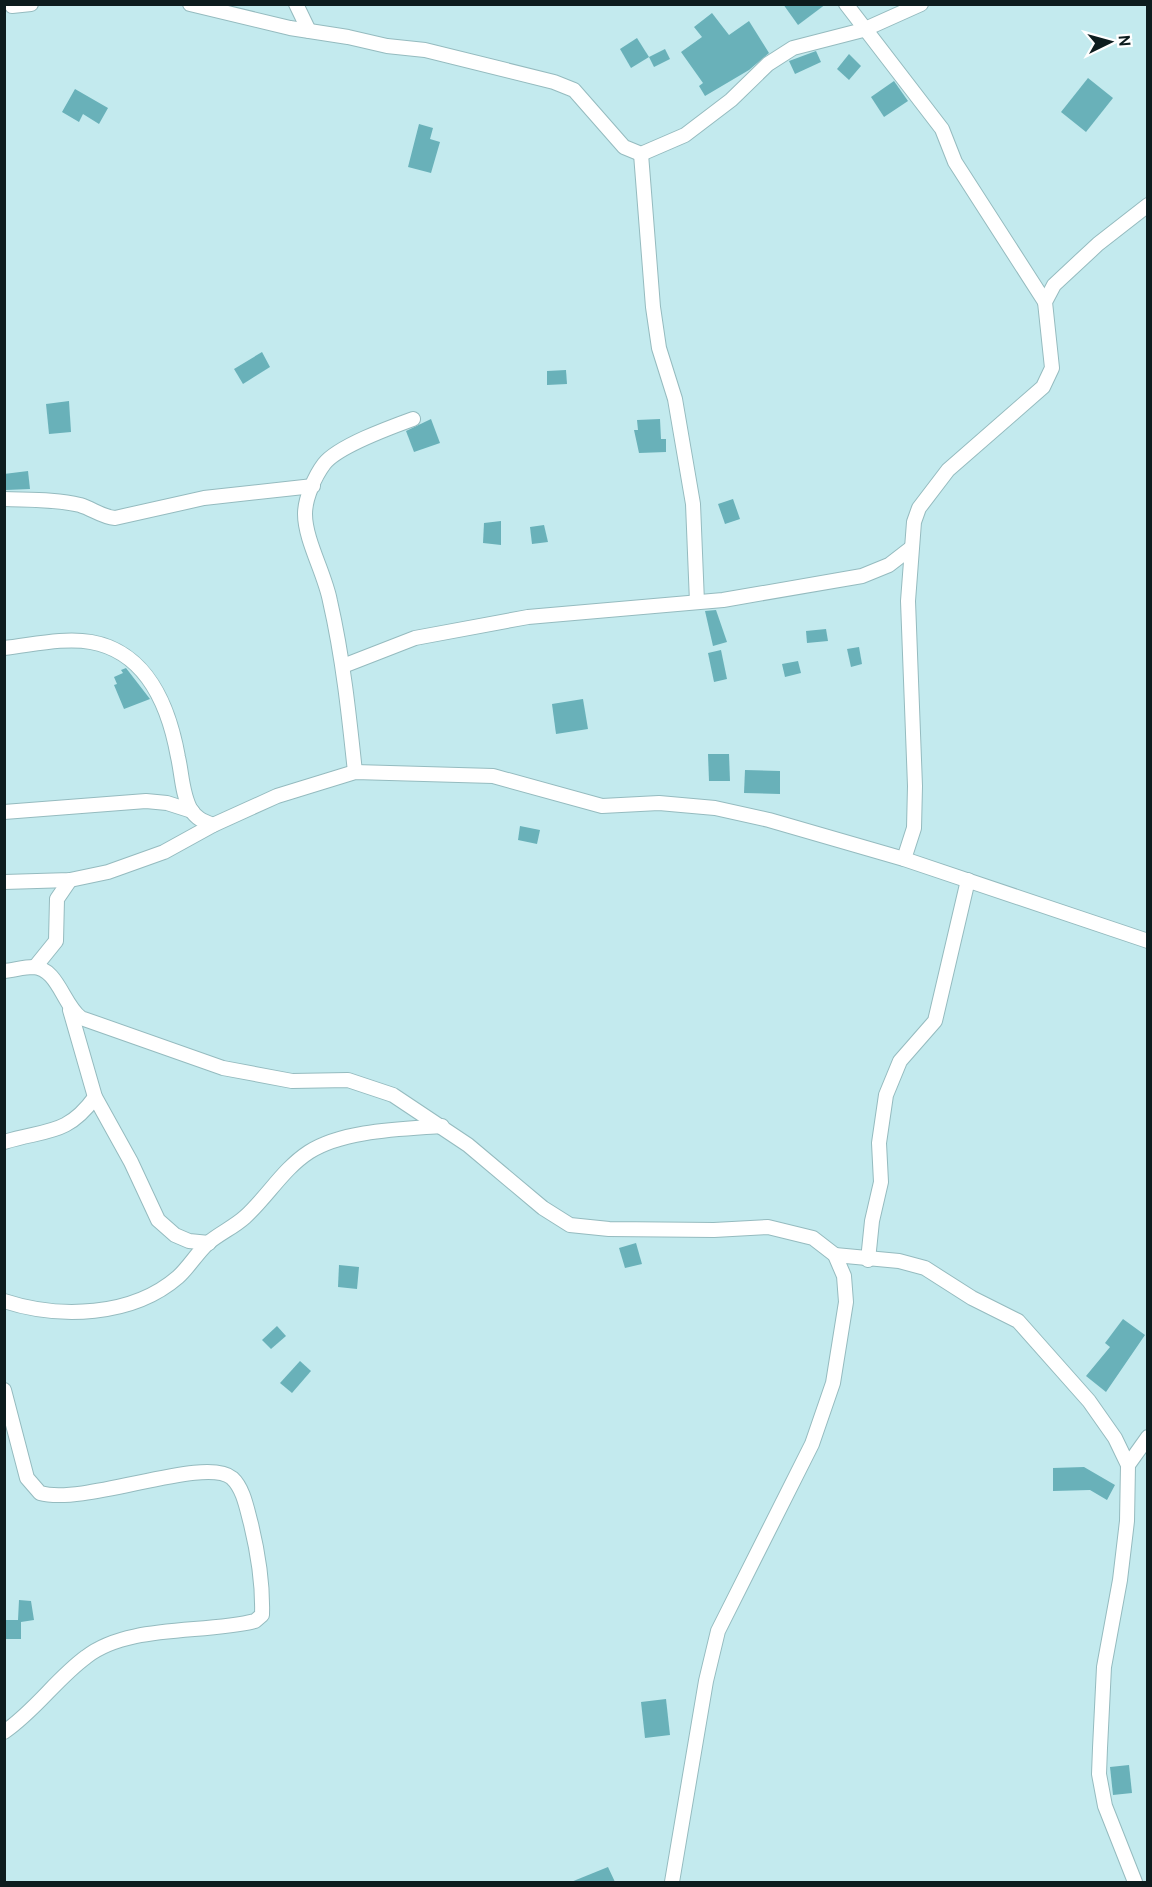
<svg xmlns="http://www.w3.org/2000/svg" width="1152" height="1887" viewBox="0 0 1152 1887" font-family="Overpass,sans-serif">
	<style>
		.building { fill: #69b1b9 }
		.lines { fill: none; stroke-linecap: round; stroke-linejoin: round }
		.minor-casing { stroke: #95bbbf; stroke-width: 16 }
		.minor { stroke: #fff; stroke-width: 14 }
	</style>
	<rect width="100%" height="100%" fill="#c3eaee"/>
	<g class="building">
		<path d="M783 4H826L798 25Z"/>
		<path d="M712 13 729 35 749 21 769 53 749 70 705 96 699 86 703 83 681 52 702 37 694 27Z"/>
		<path d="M637 38 649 57 631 68 620 49Z"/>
		<path d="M665 49 670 59 654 67 649 57Z"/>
		<path d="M816 51 821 62 795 74 789 61Z"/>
		<path d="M849 54 861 66 849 80 837 69Z"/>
		<path d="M1088 78 1113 98 1086 132 1061 112Z"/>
		<path d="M894 81 908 101 884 117 871 97Z"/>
		<path d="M75 89 108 108 99 124 83 114 79 122 62 112Z"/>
		<path d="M419 124 433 128 430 139 440 142 431 173 408 167Z"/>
		<path d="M262 352 270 367 243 384 234 369Z"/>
		<path d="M566 370 567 384 547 385V371Z"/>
		<path d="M69 401 71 432 49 434 46 404Z"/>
		<path d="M431 419 440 443 414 452 406 431Z"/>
		<path d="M660 419 661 439H666V452L639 453 634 430H638L637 420Z"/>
		<path d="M28 471 30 489 6 490 4 474Z"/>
		<path d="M733 499 740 519 725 524 718 504Z"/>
		<path d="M501 521V545L483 543 484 523Z"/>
		<path d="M544 525 548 542 532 544 530 527Z"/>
		<path d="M716 610 727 642 713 646 705 611Z"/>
		<path d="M826 629 828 641 807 643 806 631Z"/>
		<path d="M859 647 862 664 851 667 847 649Z"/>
		<path d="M721 650 727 679 714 682 708 653Z"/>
		<path d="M798 661 801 673 785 677 782 664Z"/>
		<path d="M126 668 150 699 124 709 114 685 117 684 114 677 123 673 121 670Z"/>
		<path d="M583 699 588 729 556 734 552 704Z"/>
		<path d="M708 754H729L730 781H709Z"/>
		<path d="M745 770 780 771V794L744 793Z"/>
		<path d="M520 826 540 830 537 844 518 840Z"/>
		<path d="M636 1243 642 1264 625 1268 619 1248Z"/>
		<path d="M339 1265 359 1267 357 1289 338 1287Z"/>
		<path d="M1123 1319 1145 1335 1106 1392 1086 1376 1110 1347 1105 1343Z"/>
		<path d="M277 1326 286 1336 271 1349 262 1340Z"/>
		<path d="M300 1361 311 1371 292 1393 280 1383Z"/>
		<path d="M1084 1467 1115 1485 1107 1500 1090 1490 1053 1491V1468Z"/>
		<path d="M19 1600 31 1601 34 1620 21 1622V1639H4V1620H18Z"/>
		<path d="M666 1699 670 1735 645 1738 641 1702Z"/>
		<path d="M1129 1765 1132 1793 1113 1795 1110 1767Z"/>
		<path d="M608 1867 615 1882H571Z"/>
	</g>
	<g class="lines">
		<g class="minor-casing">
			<g id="minor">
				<path d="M190 4 290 28 348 37 387 46 425 50 554 82 574 90 624 147 641 154 685 135 731 100 768 64 793 48 863 30 921 4"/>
				<path d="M296 4 309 31"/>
				<path d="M846 4 942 129 955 162 1045 302"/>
				<path d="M12 6 31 4"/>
				<path d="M641 154 653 307 659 348 675 399 693 504 697 602"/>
				<path d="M4 499C29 500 56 499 80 505 93 509 102 517 115 518L204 498 313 486"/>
				<path d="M4 648C32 645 64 637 91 642 147 652 169 707 178 757 182 774 182 795 191 810 197 819 203 821 213 825"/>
				<path d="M343 666 415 638 528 617 723 600 862 576 889 565 911 548"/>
				<path d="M355 772C349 715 343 658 330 601 325 574 305 540 305 514 305 498 315 476 324 464 338 446 391 427 413 419"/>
				<path d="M4 812 146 801 167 803 192 811"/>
				<path d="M904 859 914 828 915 786 908 601 914 522 919 508 948 470 1043 387 1052 368 1045 302 1054 285 1098 244 1148 205"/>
				<path d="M4 882 70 880 108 872 164 852 213 825 277 796 355 772 493 776 602 806 659 803 715 808 769 820 904 859 1148 941"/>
				<path d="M35 967 56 941 57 899 70 880"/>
				<path d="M4 971C14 970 24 967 33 967 58 968 63 1005 81 1018L223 1068 292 1081 348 1080 393 1095 468 1145 543 1208 570 1225 609 1229 714 1230 768 1227 813 1238 835 1255 844 1276 846 1302 833 1383 812 1444 718 1631 706 1681 672 1882"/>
				<path d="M70 1010 95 1097 131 1162 158 1220 175 1235 189 1241 209 1243"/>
				<path d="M4 1142C46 1129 67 1136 95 1097"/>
				<path d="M835 1255 899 1261 925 1268 972 1298 1018 1321 1089 1401 1115 1438 1128 1465"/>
				<path d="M868 1260 872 1221 881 1182 879 1143 886 1095 900 1061 935 1021 968 880"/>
				<path d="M4 1301C59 1319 132 1317 178 1277 189 1267 197 1253 208 1243 220 1233 234 1227 245 1217 268 1196 283 1169 309 1152 343 1130 403 1129 442 1126"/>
				<path d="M4 1390 27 1478 40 1493C86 1506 205 1455 232 1478 244 1489 247 1510 251 1524 258 1553 263 1585 262 1615L255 1621C204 1634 128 1624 86 1657 56 1679 36 1710 4 1732"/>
				<path d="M1135 1882 1105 1806 1099 1774 1100 1748 1104 1667 1120 1580 1127 1521 1128 1465 1148 1437"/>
			</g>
		</g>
		<use href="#minor" class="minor"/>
	</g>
	<rect width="1152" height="1887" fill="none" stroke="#0d1c1e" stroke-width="12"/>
	<g transform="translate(1110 42) rotate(85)" stroke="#ffffff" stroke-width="4.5" paint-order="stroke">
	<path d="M0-4.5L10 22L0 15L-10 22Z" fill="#0d1c1e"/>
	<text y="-9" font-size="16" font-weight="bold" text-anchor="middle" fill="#0d1c1e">N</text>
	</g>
</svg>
